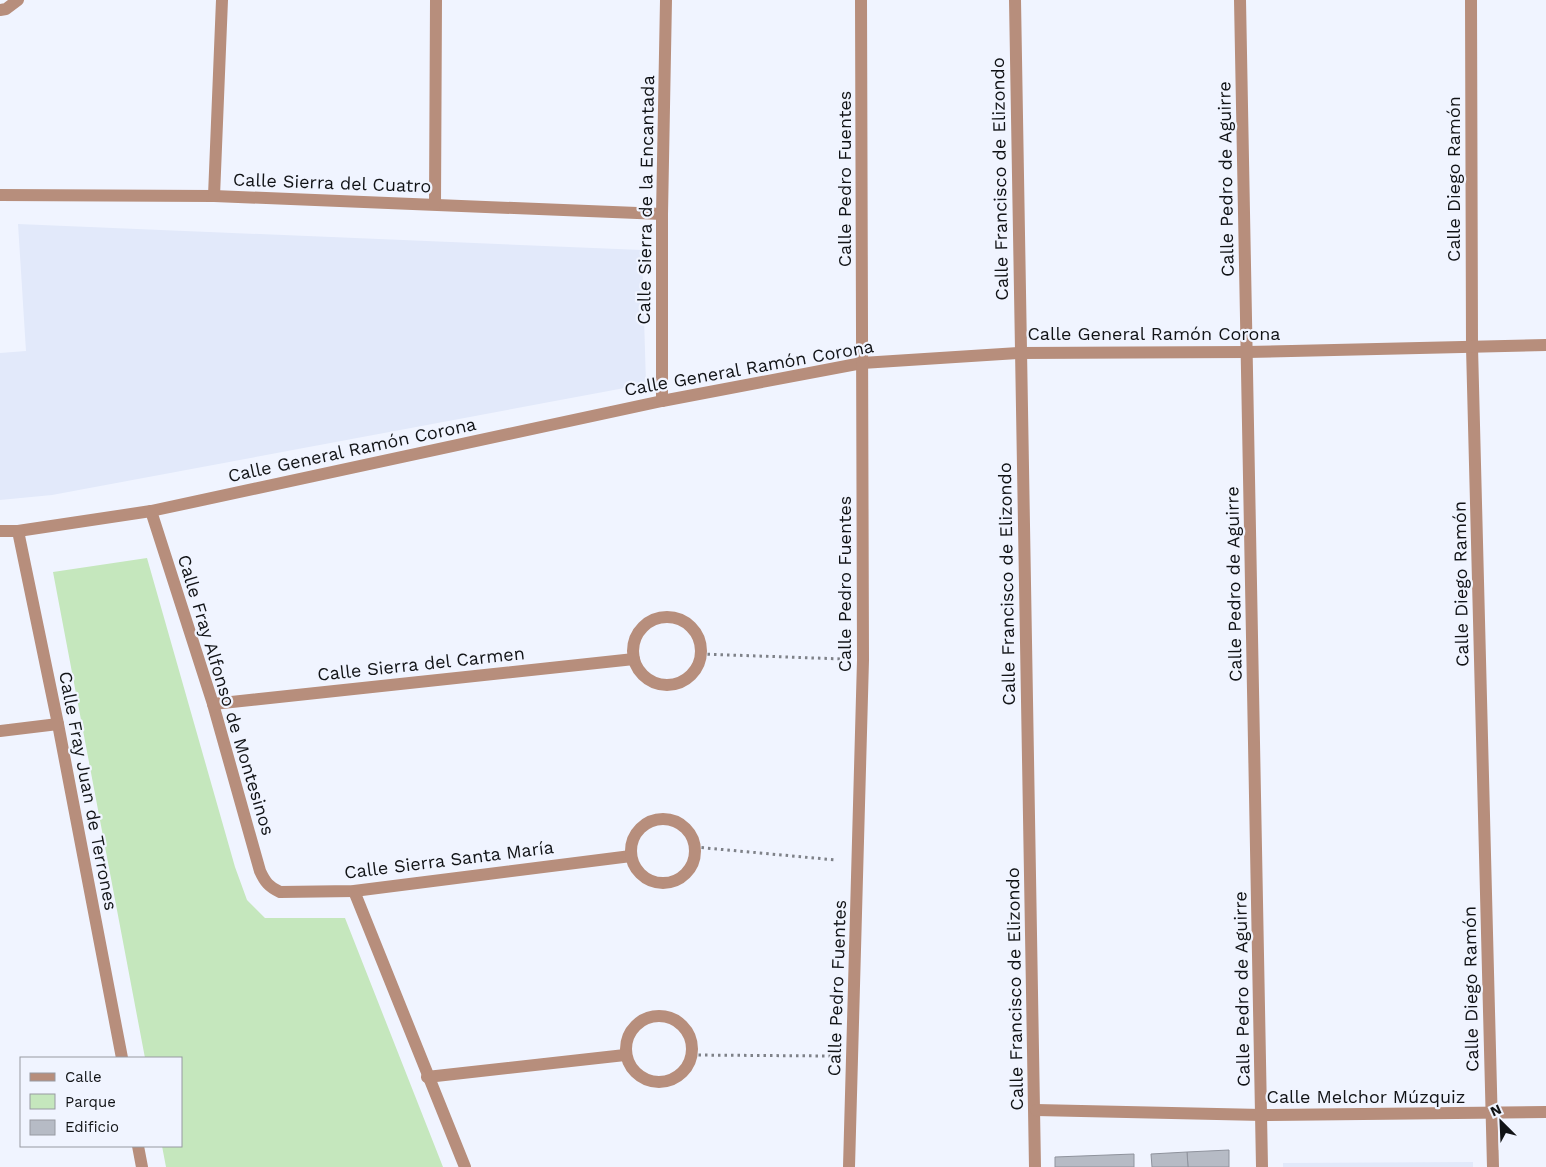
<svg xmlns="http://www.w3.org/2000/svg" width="1546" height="1167" viewBox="0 0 1546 1167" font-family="'Work Sans',sans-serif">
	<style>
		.built { fill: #e2e9fa }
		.green { fill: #c5e7bd }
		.building { fill: #b6bbc5; stroke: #8f939d }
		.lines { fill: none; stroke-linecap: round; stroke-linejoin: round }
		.path { stroke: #7e8188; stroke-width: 3; stroke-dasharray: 2.5 4; stroke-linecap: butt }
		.minor { stroke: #b78e7c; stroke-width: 12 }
		.labels { text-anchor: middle; stroke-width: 4.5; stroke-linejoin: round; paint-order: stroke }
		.street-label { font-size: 18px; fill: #111316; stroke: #f0f4ff }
	</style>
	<rect width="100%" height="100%" fill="#f0f4ff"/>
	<g class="built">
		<path d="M18 224 642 250 646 384 52 495 0 500V353L26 351Z"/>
		<path d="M1473 1162V1167H1283V1163Z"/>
	</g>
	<path class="green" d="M147 558 235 867 247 900 265 918H345L443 1167H166L162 1146H181V1058H145L53 572Z"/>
	<g class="building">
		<path d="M1229 1150V1167H1188L1187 1152Z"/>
		<path d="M1187 1152 1188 1167H1152L1151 1154Z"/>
		<path d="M1134 1154V1167H1055V1157Z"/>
	</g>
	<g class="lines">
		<g class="path">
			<path d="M701 654 843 659"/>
			<path d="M695 847 836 860"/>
			<path d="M692 1055 831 1056"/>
		</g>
		<g class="minor">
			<path d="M1015 0 1035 1167"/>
			<path d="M1240 0 1262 1167"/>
			<path d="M1471 0 1472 347 1493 1167"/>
			<path d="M0 10 6 9 18 0"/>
			<path d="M0 195 214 196 662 214"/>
			<path d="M214 196 222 0"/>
			<path d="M435 204 436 0"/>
			<path d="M662 401V214L666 0"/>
			<path d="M151 511 213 704 260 871C265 882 269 887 280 892L354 891 631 856"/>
			<path d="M0 531H18L151 511 662 401 862 363 1019 353 1247 352 1546 345"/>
			<path d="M18 531 58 724 122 1058"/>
			<circle cx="667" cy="651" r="34"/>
			<path d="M213 704 634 659"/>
			<path d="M0 731 58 724"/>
			<circle cx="663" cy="851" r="32"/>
			<path d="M354 891 465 1167"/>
			<circle cx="659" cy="1049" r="33"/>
			<path d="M427 1077 625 1055"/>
			<path d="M1036 1110 1262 1115 1546 1112"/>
			<path d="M138 1146 142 1167"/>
			<path d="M849 1167 863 660 861 0"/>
		</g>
	</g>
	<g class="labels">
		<g class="street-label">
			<text transform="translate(845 179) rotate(-90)" y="6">Calle Pedro Fuentes</text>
			<text transform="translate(1000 179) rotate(-91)" y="6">Calle Francisco de Elizondo</text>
			<text transform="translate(1226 179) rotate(-91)" y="6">Calle Pedro de Aguirre</text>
			<text transform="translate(1454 179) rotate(-90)" y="6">Calle Diego Ramón</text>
			<text transform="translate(332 183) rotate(2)" y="6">Calle Sierra del Cuatro</text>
			<text transform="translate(646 200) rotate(-89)" y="6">Calle Sierra de la Encantada</text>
			<text x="1154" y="340">Calle General Ramón Corona</text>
			<text transform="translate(749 368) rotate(-10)" y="6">Calle General Ramón Corona</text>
			<text transform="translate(352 450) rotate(-12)" y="6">Calle General Ramón Corona</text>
			<text transform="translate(845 584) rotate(-90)" y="6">Calle Pedro Fuentes</text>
			<text transform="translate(1007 584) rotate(-91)" y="6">Calle Francisco de Elizondo</text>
			<text transform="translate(1234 584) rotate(-91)" y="6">Calle Pedro de Aguirre</text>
			<text transform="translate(1461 584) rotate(-91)" y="6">Calle Diego Ramón</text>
			<text transform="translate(421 664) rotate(-6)" y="6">Calle Sierra del Carmen</text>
			<text transform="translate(226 695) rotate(73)" y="6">Calle Fray Alfonso de Montesinos</text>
			<text transform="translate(88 791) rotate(79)" y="6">Calle Fray Juan de Terrones</text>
			<text transform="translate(449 860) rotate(-7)" y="6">Calle Sierra Santa María</text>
			<text transform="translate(837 988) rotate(-88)" y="6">Calle Pedro Fuentes</text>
			<text transform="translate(1015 989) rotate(-91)" y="6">Calle Francisco de Elizondo</text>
			<text transform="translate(1242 989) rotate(-91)" y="6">Calle Pedro de Aguirre</text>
			<text transform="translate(1471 989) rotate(-91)" y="6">Calle Diego Ramón</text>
			<text x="1366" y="1103">Calle Melchor Múzquiz</text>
		</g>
	</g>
	<rect x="20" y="1057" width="162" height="90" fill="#f0f4ff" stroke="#979aa2"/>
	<rect x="30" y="1073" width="25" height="8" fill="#b78e7c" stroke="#979aa2"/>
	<text x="65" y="1082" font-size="15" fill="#111316">Calle</text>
	<rect x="30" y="1094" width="25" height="15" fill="#c5e7bd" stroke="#979aa2"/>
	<text x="65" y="1107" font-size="15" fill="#111316">Parque</text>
	<rect x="30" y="1120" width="25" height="15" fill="#b6bbc5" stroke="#979aa2"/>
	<text x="65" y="1132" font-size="15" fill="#111316">Edificio</text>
	<g transform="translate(1501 1122) rotate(336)" stroke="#f0f4ff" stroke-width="4" paint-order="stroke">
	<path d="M0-4L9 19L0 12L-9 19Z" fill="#111316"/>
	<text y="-8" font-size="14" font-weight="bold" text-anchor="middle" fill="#111316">N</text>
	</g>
</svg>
